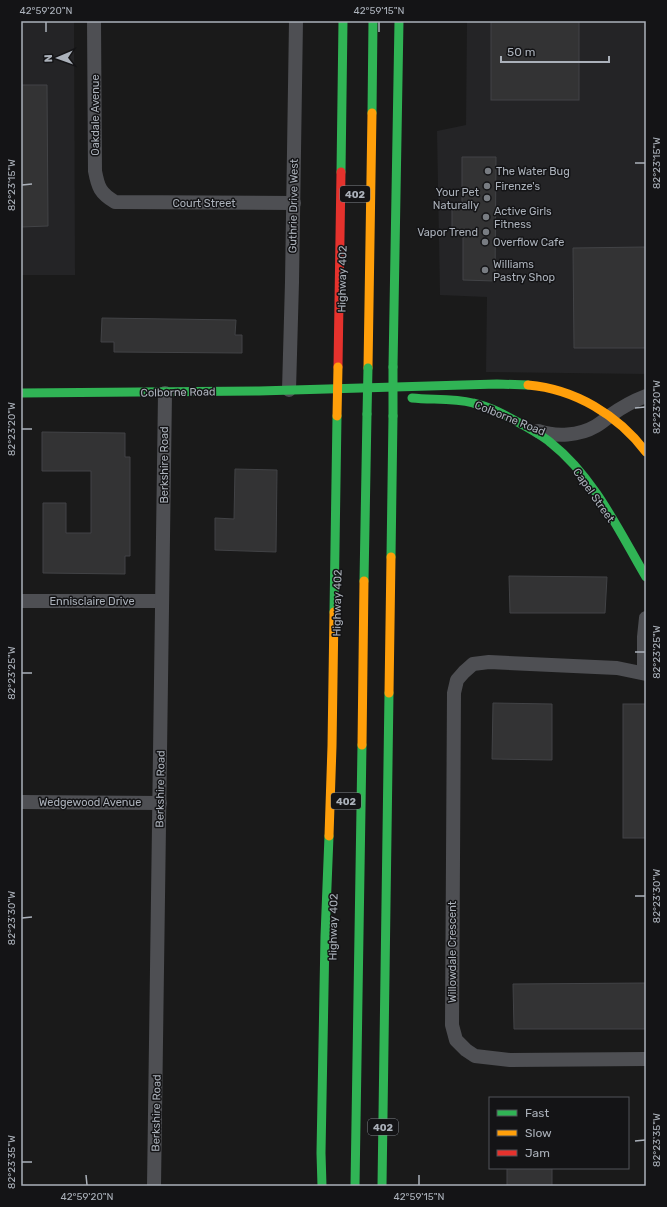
<svg xmlns="http://www.w3.org/2000/svg" width="667" height="1207" viewBox="0 0 667 1207" font-family="Rubik,sans-serif">
	<style>
		.built { fill: #242426 }
		.building { fill: #333334; stroke: #424346 }
		.lines { fill: none; stroke-linecap: round; stroke-linejoin: round }
		.street { stroke: #4e4f53; stroke-width: 14 }
		.fast { stroke: #30b455; stroke-width: 9 }
		.slow { stroke: #ff9f0a; stroke-width: 9 }
		.jam { stroke: #e5322d; stroke-width: 9 }
		.fast-bridge { stroke: #30b455; stroke-width: 9 }
		.slow-bridge { stroke: #ff9f0a; stroke-width: 9 }
		.ticks { fill: none; stroke: #abb1ba; stroke-width: 1.5 }
		.poi-dot { fill: #787c82; stroke: #141416; stroke-width: 1.5 }
		.labels { text-anchor: middle; stroke-width: 3; stroke-linejoin: round; paint-order: stroke }
		.shield { fill: #141416; stroke: #7e8289; stroke-width: 1 }
		.shield-label { font-size: 10px; font-weight: bold; fill: #abb1ba }
		.street-label { font-size: 11px; fill: #abb1ba; stroke: #141416 }
		.poi-label { font-size: 11px; fill: #abb1ba; stroke: #141416; text-anchor: start }
		.neatline { fill: none; stroke: #abb1ba; stroke-width: 1.5 }
		.ticks-label { font-size: 10px; text-anchor: middle; fill: #abb1ba }
	</style>
	<rect width="100%" height="100%" fill="#1a1a1a"/>
	<g class="built">
		<path d="M21 21H74L75 275H21Z"/>
		<path d="M467 21H646V374L486 372 487 297 440 295 437 131 466 125Z"/>
	</g>
	<g class="building">
		<rect x="491" y="21" width="88" height="79"/>
		<path d="M21 85H47L48 226 21 227Z"/>
		<path d="M462 157H496L495 281 463 280V233H452V204H462Z"/>
		<path d="M646 247V348H574L573 248Z"/>
		<path d="M102 318 236 320 235 335H242V353L114 352V342H101Z"/>
		<path d="M42 432 125 433V457H130V556H125V574L43 573V503H66V533H91V471H42Z"/>
		<path d="M235 469 277 470 276 552 215 550V518L234 519Z"/>
		<path d="M509 576 607 577 605 613H510Z"/>
		<path d="M493 703 552 704V760L492 759Z"/>
		<rect x="623" y="704" width="23" height="134"/>
		<path d="M646 983V1029H514L513 984Z"/>
		<rect x="507" y="1168" width="45" height="18"/>
	</g>
	<g class="lines">
		<g class="street">
			<path d="M94 21 95 171C98 187 100 193 115 202L294 203"/>
			<path d="M289 390 292 282 296 21"/>
			<path d="M538 431C556 437 579 436 596 426 601 423 606 419 611 415 622 407 633 401 646 396"/>
			<path d="M21 601H162"/>
			<path d="M644 673V637L646 618"/>
			<path d="M646 674 617 668 489 662 473 664 464 672 457 680 454 693 452 1025 456 1040 466 1050 475 1056 510 1060 646 1059"/>
			<path d="M21 802 160 803"/>
			<path d="M154 1186 165 393"/>
		</g>
		<g class="fast">
			<path d="M372 113 373 21"/>
			<path d="M341 172 343 21"/>
			<path d="M393 367 399 21"/>
			<path d="M21 393 259 391 497 384 528 385"/>
			<path d="M412 398C432 400 453 398 473 403 491 407 507 416 523 425 533 431 543 436 551 443 594 477 619 531 646 577"/>
			<path d="M391 557 393 416"/>
			<path d="M364 581 367 414"/>
			<path d="M334 612 337 416"/>
			<path d="M322 1186 321 1153 325 936 329 836"/>
			<path d="M355 1186 362 745"/>
			<path d="M382 1186 389 693"/>
		</g>
		<g class="slow">
			<path d="M368 368 372 113"/>
			<path d="M528 385C575 389 618 415 646 452"/>
			<path d="M389 693 391 557"/>
			<path d="M362 745 364 581"/>
			<path d="M329 836 332 746 334 612"/>
		</g>
		<path class="jam" d="M338 367 341 172"/>
		<g class="fast-bridge">
			<path d="M393 367V416"/>
			<path d="M367 414 368 368"/>
		</g>
		<path class="slow-bridge" d="M337 416 338 367"/>
	</g>
	<path class="ticks" d="M46 22V32M379 22V32M635 163H645M22 185 32 184M635 408 645 407M22 429H32M635 652H645M22 673H32M635 896H645M22 918 32 917M635 1141 645 1140M22 1162H32M86 1175 87 1185M419 1175V1185"/>
	<g class="poi-dot">
		<circle cx="488" cy="171" r="4"/>
		<circle cx="487" cy="186" r="4"/>
		<circle cx="487" cy="198" r="4"/>
		<circle cx="486" cy="217" r="4"/>
		<circle cx="486" cy="232" r="4"/>
		<circle cx="485" cy="242" r="4"/>
		<circle cx="485" cy="270" r="4"/>
	</g>
	<g class="labels">
		<g class="shield">
			<rect x="340" y="186" width="30" height="16" rx="3"/>
			<rect x="331" y="793" width="30" height="16" rx="3"/>
			<rect x="368" y="1119" width="30" height="16" rx="3"/>
		</g>
		<g class="shield-label">
			<text x="355" y="198">402</text>
			<text x="346" y="805">402</text>
			<text x="383" y="1131">402</text>
		</g>
		<g class="street-label">
			<text transform="translate(95 115) rotate(-90)" y="4">Oakdale Avenue</text>
			<text x="204" y="207">Court Street</text>
			<text transform="translate(293 206) rotate(-89)" y="4">Guthrie Drive West</text>
			<text transform="translate(342 279) rotate(-89)" y="4">Highway 402</text>
			<text transform="translate(178 392) rotate(-1)" y="4">Colborne Road</text>
			<text transform="translate(510 418) rotate(22)" y="4">Colborne Road</text>
			<text transform="translate(164 465) rotate(-90)" y="4">Berkshire Road</text>
			<text transform="translate(594 495) rotate(55)" y="4">Capel Street</text>
			<text x="92" y="605">Ennisclaire Drive</text>
			<text transform="translate(337 603) rotate(-89)" y="4">Highway 402</text>
			<text transform="translate(160 789) rotate(-89)" y="4">Berkshire Road</text>
			<text x="90" y="806">Wedgewood Avenue</text>
			<text transform="translate(333 927) rotate(-89)" y="4">Highway 402</text>
			<text transform="translate(452 952) rotate(-90)" y="4">Willowdale Crescent</text>
			<text transform="translate(156 1113) rotate(-89)" y="4">Berkshire Road</text>
		</g>
		<g class="poi-label">
			<text x="496" y="175">The Water Bug</text>
			<text x="495" y="190">Firenze's</text>
			<text x="479" y="196" text-anchor="end">Your Pet<tspan x="479" dy="13">Naturally</tspan></text>
			<text x="494" y="215">Active Girls<tspan x="494" dy="13">Fitness</tspan></text>
			<text x="478" y="236" text-anchor="end">Vapor Trend</text>
			<text x="493" y="246">Overflow Cafe</text>
			<text x="493" y="268">Williams<tspan x="493" dy="13">Pastry Shop</tspan></text>
		</g>
	</g>
	<rect width="667" height="1207" fill="none" stroke="#141416" stroke-width="44"/>
	<rect x="489" y="1097" width="140" height="72" fill="#141416" stroke="#505358"/>
	<rect x="497" y="1110" width="20" height="6" fill="#30b455" stroke="#505358"/>
	<text x="525" y="1117" font-size="12" fill="#abb1ba">Fast</text>
	<rect x="497" y="1130" width="20" height="6" fill="#ff9f0a" stroke="#505358"/>
	<text x="525" y="1137" font-size="12" fill="#abb1ba">Slow</text>
	<rect x="497" y="1150" width="20" height="6" fill="#e5322d" stroke="#505358"/>
	<text x="525" y="1157" font-size="12" fill="#abb1ba">Jam</text>
	<g transform="translate(58 58) rotate(268)" stroke="#141416" stroke-width="3" paint-order="stroke">
	<path d="M0-3L7 15L0 10L-7 15Z" fill="#abb1ba"/>
	<text y="-6" font-size="11" font-weight="bold" text-anchor="middle" fill="#abb1ba">N</text>
	</g>
	<path d="M501 56v6h108v-6" fill="none" stroke="#abb1ba" stroke-width="2"/>
	<text x="507" y="56" font-size="12" fill="#abb1ba" stroke="#141416" stroke-width="3" paint-order="stroke">50 m</text>
	<rect x="22" y="22" width="623" height="1163" class="neatline"/>
	<g class="ticks-label">
		<text x="46" y="14">42°59'20"N</text>
		<text x="379" y="14">42°59'15"N</text>
		<text transform="translate(656 163) rotate(-90)" y="4">82°23'15"W</text>
		<text transform="translate(11 185) rotate(-90)" y="4">82°23'15"W</text>
		<text transform="translate(656 407) rotate(-90)" y="4">82°23'20"W</text>
		<text transform="translate(11 429) rotate(-90)" y="4">82°23'20"W</text>
		<text transform="translate(656 652) rotate(-90)" y="4">82°23'25"W</text>
		<text transform="translate(11 673) rotate(-90)" y="4">82°23'25"W</text>
		<text transform="translate(656 896) rotate(-90)" y="4">82°23'30"W</text>
		<text transform="translate(11 918) rotate(-90)" y="4">82°23'30"W</text>
		<text transform="translate(656 1140) rotate(-90)" y="4">82°23'35"W</text>
		<text transform="translate(11 1162) rotate(-90)" y="4">82°23'35"W</text>
		<text x="87" y="1200">42°59'20"N</text>
		<text x="419" y="1200">42°59'15"N</text>
	</g>
</svg>
